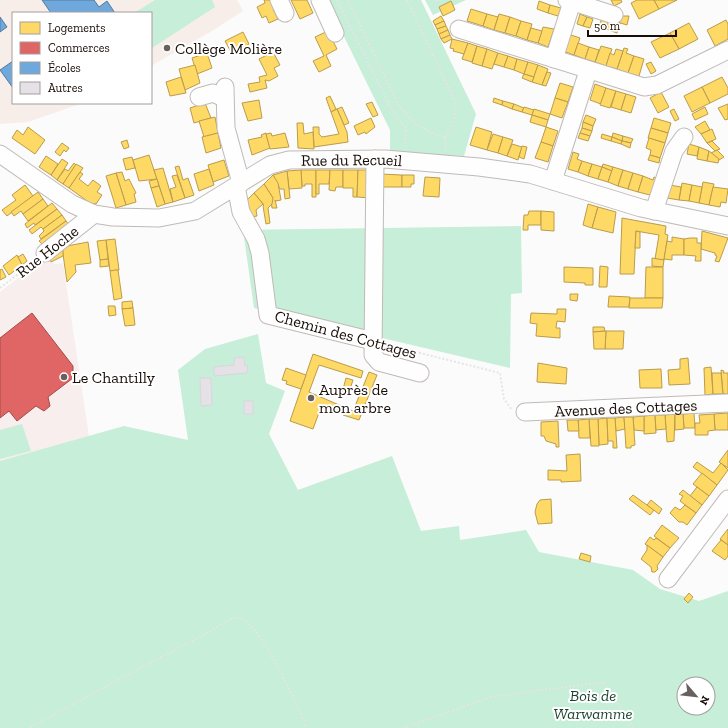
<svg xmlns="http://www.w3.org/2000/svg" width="728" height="728" viewBox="0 0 728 728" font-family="'Zilla Slab',serif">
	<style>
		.commercial { fill: #f7eeed }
		.built { fill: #f8eee9 }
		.green { fill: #c6eed8; fill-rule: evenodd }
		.homes { fill: #ffd966; stroke: #ba9c4a }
		.shops { fill: #e06666; stroke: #a44b4a }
		.schools { fill: #6fa8dc; stroke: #557a9c }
		.building { fill: #e5e1e7; stroke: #d9d7dc }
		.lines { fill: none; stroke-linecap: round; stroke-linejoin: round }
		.minor-casing { stroke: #c0bab7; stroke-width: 19 }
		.path { stroke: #e5e5e5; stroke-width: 2; stroke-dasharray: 2 2; stroke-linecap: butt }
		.minor { stroke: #fefefe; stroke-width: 17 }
		.poi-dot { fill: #68605d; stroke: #fff; stroke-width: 1.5 }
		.labels { text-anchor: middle; stroke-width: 4; stroke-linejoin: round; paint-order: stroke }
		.poi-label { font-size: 16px; fill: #190d08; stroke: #fff; text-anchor: start }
		.street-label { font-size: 16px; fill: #190d08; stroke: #fff }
		.park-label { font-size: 16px; font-style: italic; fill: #183f2c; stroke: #fff }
	</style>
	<rect width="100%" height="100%" fill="#fbfbfb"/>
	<path class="commercial" d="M44 258 55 264 63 263 89 437 0 461V292Z"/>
	<path class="built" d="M0 0H237L243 11 212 31 151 66V13H13V103H83L28 122 0 124Z"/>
	<g class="green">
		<path d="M155 0H212L215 7 152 48 151 13H134Z"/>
		<path d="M326 0H421L476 114 464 156 390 152V130Z"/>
		<path d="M425 0H466L433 15Z"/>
		<path d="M521 226 522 293 511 294 510 368 254 308 243 230Z"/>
		<path d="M258 334 266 383 285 391 269 434 298 490 392 456 421 531 459 526 460 540 526 530 539 552 633 570 660 589 699 601 728 591V728H0V461L124 426 188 440 178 370 205 349ZM684 684H708V708H684Z"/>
		<path d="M22 424 31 451 0 459V430Z"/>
	</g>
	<g class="homes">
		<path d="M264 0H275L279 7 273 9 278 19 269 23 266 16 262 18 257 7 265 3Z"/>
		<path d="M291 0H307L313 13 300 19Z"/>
		<path d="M611 0H621L622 2 614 6Z"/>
		<path d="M637 0H654L659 9 639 19 631 3Z"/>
		<path d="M654 0H677L659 9Z"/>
		<path d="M451 1 455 10 443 16 439 7Z"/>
		<path d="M539 1 550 5 548 13 537 9Z"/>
		<path d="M550 5 561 8 558 16 548 13Z"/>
		<path d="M471 9 487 14 483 26 467 21Z"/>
		<path d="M487 14 498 17 494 30 483 26Z"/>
		<path d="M499 14 510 17 505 33 494 30Z"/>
		<path d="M580 14 587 17 583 26 577 24Z"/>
		<path d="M441 16 444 21 435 25 433 21Z"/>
		<path d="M619 16H629L627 25 617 22Z"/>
		<path d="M510 17 521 21 516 36 505 33Z"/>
		<path d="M587 17 593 19 590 28 583 26Z"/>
		<path d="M602 17 610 19 606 29 599 27Z"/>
		<path d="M610 19 620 23 617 33 606 29Z"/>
		<path d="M726 20 728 24V39L715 46 707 30Z"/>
		<path d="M444 21 446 26 437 29 435 25Z"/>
		<path d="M521 21 532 24 527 40 516 36Z"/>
		<path d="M689 23 698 39 679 49 670 33Z"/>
		<path d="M446 26 448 30 439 34 437 29Z"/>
		<path d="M543 27 554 29 548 47 538 43Z"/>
		<path d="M531 28 542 31 538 43 527 40Z"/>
		<path d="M448 30 450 35 441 39 439 34Z"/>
		<path d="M328 31 337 49 326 55 331 66 319 72 313 61 324 56 315 37Z"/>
		<path d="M243 32 249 44 232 54 225 41Z"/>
		<path d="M670 33 679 49 660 58 651 42Z"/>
		<path d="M568 34 580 38 574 55 563 51Z"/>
		<path d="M450 35 452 39 444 43 441 39Z"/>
		<path d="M452 39 468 43 464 54 453 51 454 49 450 48Z"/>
		<path d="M468 43 477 46 472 62 462 59Z"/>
		<path d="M578 43 589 47 585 59 574 55Z"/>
		<path d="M477 46 487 49 482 66 472 63Z"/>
		<path d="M601 46 612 49 606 66 595 62Z"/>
		<path d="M589 47 599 50 595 62 585 59Z"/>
		<path d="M624 48 628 49 626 53 634 56 628 73 617 69Z"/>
		<path d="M487 49 498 53 492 69 482 66Z"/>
		<path d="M616 49 623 51 617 69 606 66 610 53 614 55Z"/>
		<path d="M273 52 280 65 274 68 278 76 269 81 265 80 267 88 250 92 248 84 260 82 259 77 267 75 259 59Z"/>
		<path d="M207 53 212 68 197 74 192 58Z"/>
		<path d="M498 53 508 56 504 67 494 64Z"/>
		<path d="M508 56 517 59 514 70 504 67Z"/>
		<path d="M634 56 644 59 639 76 628 73Z"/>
		<path d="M517 59 528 62 524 74 514 70Z"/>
		<path d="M528 62 538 65 534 77 524 74Z"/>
		<path d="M651 62 656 71 651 74 646 64Z"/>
		<path d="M195 65 200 83 185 90 179 69Z"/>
		<path d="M538 65 548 69 542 85 532 82Z"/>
		<path d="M547 72 551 73 546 86 542 85Z"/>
		<path d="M524 74 534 77 532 82 522 78Z"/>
		<path d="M181 77 186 93 170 96 166 82Z"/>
		<path d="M722 77 728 88V94L710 103 702 87Z"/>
		<path d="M560 83 573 87 568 102 555 98Z"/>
		<path d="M595 84 606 88 601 104 590 100Z"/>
		<path d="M702 87 710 103 692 112 684 96Z"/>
		<path d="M606 88 616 91 610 108 600 105Z"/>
		<path d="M616 91 626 94 621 110 611 107Z"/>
		<path d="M661 92 669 107 658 113 650 98Z"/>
		<path d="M626 94 636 97 631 113 621 110Z"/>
		<path d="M330 96 336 109 331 112 326 98Z"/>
		<path d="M494 98 503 101 502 105 493 102Z"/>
		<path d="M555 98 568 102 562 118 550 114Z"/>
		<path d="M259 100 262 118 248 121 242 103Z"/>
		<path d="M503 101 514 104 512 109 502 105Z"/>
		<path d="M372 102 378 115 373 117 366 104Z"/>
		<path d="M205 103 211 118 194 123 190 108Z"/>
		<path d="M514 104 524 108 522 112 512 109Z"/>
		<path d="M728 104V119L725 120 718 108Z"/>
		<path d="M342 107 349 123 344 125 337 109Z"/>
		<path d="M524 107 534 110 532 115 522 112Z"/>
		<path d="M705 107 708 114 695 120 692 114Z"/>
		<path d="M337 109 347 132 348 142 314 147 313 127H319V134L322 137 339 134 331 112Z"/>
		<path d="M534 109 550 114 548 120 532 115Z"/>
		<path d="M674 109 679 119 675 121 670 111Z"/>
		<path d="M532 115 548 120 546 127 530 122Z"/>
		<path d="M586 115 596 119 593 126 583 122Z"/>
		<path d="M215 117 218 133 204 137 199 121Z"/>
		<path d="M371 118 375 127 366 134 365 132 358 135 354 126Z"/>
		<path d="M654 118 671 123 668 133 651 128Z"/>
		<path d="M705 121 710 130 701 134 695 127Z"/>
		<path d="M583 122 593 126 592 131 582 128Z"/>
		<path d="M297 123H303L304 134 313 132 314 149 298 148Z"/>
		<path d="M28 127 45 140 35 154 12 138 17 130 23 135Z"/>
		<path d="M476 127 492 132 487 150 470 145Z"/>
		<path d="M546 127 558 131 553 146 541 142Z"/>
		<path d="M582 128 592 131 590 136 580 133Z"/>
		<path d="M651 128 668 133 665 143 648 138Z"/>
		<path d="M712 129 716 139 707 143 701 134Z"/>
		<path d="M218 133 221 148 206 153 202 137Z"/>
		<path d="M266 133 270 148 252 155 248 140 262 137 261 135Z"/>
		<path d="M271 133 272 136 285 133 289 147 270 149 266 134Z"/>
		<path d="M580 133 590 136 588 141 578 138Z"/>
		<path d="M613 133 623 136 622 141 612 137Z"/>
		<path d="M493 134 503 137 498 153 487 150Z"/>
		<path d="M602 134 612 137 611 141 601 138Z"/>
		<path d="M623 136 633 139 631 143 622 141Z"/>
		<path d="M503 137 513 140 507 156 498 153Z"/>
		<path d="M612 137 622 141 621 144 611 141Z"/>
		<path d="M649 138 665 143 660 158 650 155 651 150 646 148Z"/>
		<path d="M127 140 129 147 124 149 121 142Z"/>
		<path d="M622 141 631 143 630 148 621 144Z"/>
		<path d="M712 141 720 149 715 151 707 143Z"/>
		<path d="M541 142 553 146 548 162 535 158Z"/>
		<path d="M62 143 69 148 66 152 64 150 60 156 55 152Z"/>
		<path d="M512 144 522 147 518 160 507 156Z"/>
		<path d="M689 144 699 147 697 156 687 154Z"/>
		<path d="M522 146 527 147 524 159 519 157Z"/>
		<path d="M699 147 709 151 707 161 697 159Z"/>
		<path d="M717 150 724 157 719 160 711 153Z"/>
		<path d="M709 151 719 159 718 163 707 161Z"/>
		<path d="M573 152 579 154 577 159 582 161 578 172 568 169Z"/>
		<path d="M149 155 157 179 139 181 133 160Z"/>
		<path d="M650 155 660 158 659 163 648 160Z"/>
		<path d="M46 156 58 164 51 175 39 167Z"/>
		<path d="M132 157 135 168 126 170 123 159Z"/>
		<path d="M62 159 68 163 57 180 51 175Z"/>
		<path d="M224 160 229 176 213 182 208 165Z"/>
		<path d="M582 161 592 164 588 176 578 172Z"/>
		<path d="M74 163 76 165 63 184 57 180 65 169 68 171Z"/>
		<path d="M76 164 83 168 69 188 63 184Z"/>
		<path d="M592 164 602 167 598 179 588 176Z"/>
		<path d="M603 164 613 167 612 171 602 167Z"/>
		<path d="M179 166 183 180 188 178 194 195 185 198 175 167Z"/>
		<path d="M602 167 612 171 608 182 598 179Z"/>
		<path d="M613 167 623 170 618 186 608 182Z"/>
		<path d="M163 168 173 202 165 204 154 170Z"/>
		<path d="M209 169 214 185 199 191 194 174Z"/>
		<path d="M301 170H316V197H312V184H305V186H302Z"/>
		<path d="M301 170 302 188 289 189 287 171Z"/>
		<path d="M316 170H330L329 184H319V194H316Z"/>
		<path d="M330 170H343V187H336L335 191 329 190Z"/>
		<path d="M343 170H358L357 197H353V188H343Z"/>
		<path d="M358 170H371V198L357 197Z"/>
		<path d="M623 170 633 173 628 189 618 186Z"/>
		<path d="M287 171 290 198 285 199 284 189H280L273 175Z"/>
		<path d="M80 172 83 174 79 179 88 186 93 180 101 186 97 192 102 195 96 204 90 203 69 188Z"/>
		<path d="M122 172 125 181 129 179 136 193 134 194 136 202 126 205 116 173Z"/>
		<path d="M116 173 126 205 116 208 106 176Z"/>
		<path d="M633 173 643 176 638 192 628 189Z"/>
		<path d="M380 174 402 175V187H380Z"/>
		<path d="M177 175 185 198 173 202 170 189 176 187 172 176Z"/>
		<path d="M273 175 278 183 281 200 276 201 275 200 277 208H272L271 200 273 198 264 184Z"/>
		<path d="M402 175H414V184H411V187H402Z"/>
		<path d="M643 176 653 180 654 177 659 179 654 196 638 192Z"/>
		<path d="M425 177 440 178 439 197 423 196Z"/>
		<path d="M157 179 159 186 151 188 149 181Z"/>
		<path d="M703 182 714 184 709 205 699 203Z"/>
		<path d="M682 183 692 185 689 201 679 200Z"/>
		<path d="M264 184 273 198 272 204 268 208 270 223 266 224 263 206 264 205 254 193Z"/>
		<path d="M25 185 33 196 7 216 2 210 16 200 12 195Z"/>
		<path d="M670 185 681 187 679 200 667 198Z"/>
		<path d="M692 185 702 187 699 203 689 201Z"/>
		<path d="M159 186 165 204 157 207 151 188Z"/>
		<path d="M713 187 728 189 726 203 721 202 720 207 709 205Z"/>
		<path d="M38 192 43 199 23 214 21 211 14 216 11 212Z"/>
		<path d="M254 193 263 204 256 210 257 216 251 217 247 200Z"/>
		<path d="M43 199 48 206 28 221 23 214Z"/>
		<path d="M52 203 57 209 35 225 34 223 27 228 25 224Z"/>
		<path d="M588 204 598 207 592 228 583 225Z"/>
		<path d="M598 207 616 212 613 233 592 228Z"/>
		<path d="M57 209 62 215 43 229 41 227 32 234 29 230Z"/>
		<path d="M529 211H541V225H528V230H523L524 215H528Z"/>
		<path d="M541 211 554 212V231L541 230Z"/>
		<path d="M62 215 66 221 41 239 39 236 44 231 43 229Z"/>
		<path d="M622 218 666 226 665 234 668 235 664 260 655 259 659 235 636 231 634 274H620Z"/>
		<path d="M66 221 71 227 51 243 48 239 42 244 39 241Z"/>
		<path d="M636 231 640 232V248H635Z"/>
		<path d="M702 231 728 238 719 262 715 261 717 256 715 255V253L701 249Z"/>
		<path d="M672 237 684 239V255H672V260L664 259 667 241 672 242Z"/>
		<path d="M690 238H697V243H701V261H695L696 256 684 255V239Z"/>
		<path d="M115 239 119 270 110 271 106 240Z"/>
		<path d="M106 240 108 259 100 260 97 241Z"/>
		<path d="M88 242 91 263 75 265 76 272 67 282 62 247Z"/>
		<path d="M63 250V256L51 262 50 259Z"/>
		<path d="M23 254 27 261 22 265 18 257Z"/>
		<path d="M17 255 22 265 9 275 3 266Z"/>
		<path d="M652 258 664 260 663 267 652 266Z"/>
		<path d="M108 259 109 266 100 267V260Z"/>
		<path d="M600 266 608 267 607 287H599Z"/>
		<path d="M564 267 593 268V285H585V283L564 282Z"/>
		<path d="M646 267H663V298H645Z"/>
		<path d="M2 269 6 277 0 280V270Z"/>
		<path d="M115 270H118L122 298 114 300 110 271Z"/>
		<path d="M570 294H578L577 301 570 300Z"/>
		<path d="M609 296 630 297 629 307H608Z"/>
		<path d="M630 298H663L662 308H629Z"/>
		<path d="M132 301 133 308 122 309V302Z"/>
		<path d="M108 306H115L116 315 109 316Z"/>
		<path d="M133 308 135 325 125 326 122 309Z"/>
		<path d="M557 309H566L565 322 557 321 556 328H560V338L536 336 537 324 530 323 531 313 557 314Z"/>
		<path d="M593 327H604L605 331 593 332Z"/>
		<path d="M606 331H624L623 349H605Z"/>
		<path d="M606 331 605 349H594L593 332Z"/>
		<path d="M313 354 363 371 361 378 319 365 309 392 353 411 369 372 377 375 359 420 343 415 344 412 327 405 324 411 320 410 313 429 290 421Z"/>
		<path d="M688 358 690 384 669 385 668 370 680 369V359Z"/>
		<path d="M538 363 567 368 566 384 537 382Z"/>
		<path d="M711 367 713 394 705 395 704 368Z"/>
		<path d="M286 368 306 375 301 389 286 384 287 381 282 380Z"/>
		<path d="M661 369 662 388H640L639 370Z"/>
		<path d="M721 370 724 371 723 373H728V394H723Z"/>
		<path d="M712 373H721L723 394H713Z"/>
		<path d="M346 378 353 380 348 395 342 393Z"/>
		<path d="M694 413 695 428H684L683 414Z"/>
		<path d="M728 413V430H715L714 414Z"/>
		<path d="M675 414 674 441 667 442 665 415Z"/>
		<path d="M675 414H683L684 429 675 430Z"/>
		<path d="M714 414 715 430 708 431V435H695V423H700L699 415Z"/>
		<path d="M655 415 656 433 644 434V416Z"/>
		<path d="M655 415H665L666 429 656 430Z"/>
		<path d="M644 416V431L634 430 633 417Z"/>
		<path d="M624 417 625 429 616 431 615 418Z"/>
		<path d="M624 417H633L635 445 631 446V448H626Z"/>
		<path d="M607 418 608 444 599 445 598 419Z"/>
		<path d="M607 418H615L617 448H613V441H608Z"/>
		<path d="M589 419H598L599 446H591Z"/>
		<path d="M589 419 590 438H579L578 420Z"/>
		<path d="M567 420H578L579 431H568Z"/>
		<path d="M558 421 559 447H556V444L546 441 544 436H541V422Z"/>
		<path d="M728 450V468L719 462Z"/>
		<path d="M580 454 581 481 561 482V480H548V470L567 471 566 455Z"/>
		<path d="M697 462 713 473 721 463 728 470 717 485 693 467Z"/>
		<path d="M702 473 717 485 709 496 693 484Z"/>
		<path d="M697 487 709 496 702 505 690 496Z"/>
		<path d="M683 490 702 505 696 513 680 501 683 496 679 494Z"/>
		<path d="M633 495 654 510 650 515 629 499Z"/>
		<path d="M551 499 552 523 538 524 535 512 537 504 540 500Z"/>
		<path d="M651 500 662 509 659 514 647 505Z"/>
		<path d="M685 505 696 513 687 525 683 522H679L670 513 675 507 680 510Z"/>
		<path d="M662 525 679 538 670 548 654 536Z"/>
		<path d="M728 529V545L720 539Z"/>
		<path d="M650 537 654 540 656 538 670 548 663 557 645 544Z"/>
		<path d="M721 540 728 545V556L725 560 712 551Z"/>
		<path d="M647 545 663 557 657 566 658 569 655 572H652L651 567 641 559 647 550Z"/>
		<path d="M581 553 591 556 590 562 579 559Z"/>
		<path d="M689 593 693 597 688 603 684 599Z"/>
	</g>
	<path class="shops" d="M32 313 73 366V372L70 374 73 378 48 397 50 406 44 411 36 406 17 421 9 411 0 418V338Z"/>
	<g class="schools">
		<path d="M42 0H94L99 7 107 1 115 13H51Z"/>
		<path d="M0 17 7 27 0 32Z"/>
		<path d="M13 61V88L0 70Z"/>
	</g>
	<g class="building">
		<path d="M244 357 245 366H248L247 373 214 376V367L234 365V358Z"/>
		<path d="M200 378H211L212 405 201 406Z"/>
		<rect x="244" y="401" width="9" height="13"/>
	</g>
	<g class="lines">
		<g class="minor-casing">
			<g id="minor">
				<path d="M279 0 285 13"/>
				<path d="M320 0 335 33"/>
				<path d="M567 0 614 15"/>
				<path d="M459 29 644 87 657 85 728 50"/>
				<path d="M554 59 572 2"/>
				<path d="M225 87 226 128 241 183"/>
				<path d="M199 97 213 93 224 98"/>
				<path id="s1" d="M0 154 72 204 94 214 113 217 159 218 195 211 270 165 289 160 385 159 479 167 530 174 641 208 728 226"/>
				<path d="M375 159 373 355 379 362 420 373"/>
				<path d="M553 181 588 71"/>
				<path d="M236 186 241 212 256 239 260 253 268 315 373 341"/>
				<path d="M654 211 674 151 684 137"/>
				<path d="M45 253 94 214"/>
				<path id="s2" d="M525 412 728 403"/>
				<path d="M668 579 728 499"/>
			</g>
		</g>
		<g class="path">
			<path d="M337 0 394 114 406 128 405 147"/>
			<path d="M348 0 399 106 416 124 438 136 445 137 446 151"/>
			<path d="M407 0 454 99C458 114 454 124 445 137"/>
			<path d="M435 0H442"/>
			<path d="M0 288 34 262"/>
			<path d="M388 345 500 373 504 399 512 410"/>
			<path d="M30 728C88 696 145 665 204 635 212 631 232 615 241 618 261 625 298 707 307 728"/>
			<path d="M403 728 491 697 604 682 633 728"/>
		</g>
		<use href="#minor" class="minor"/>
	</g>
	<g class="poi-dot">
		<circle cx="167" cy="48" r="4"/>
		<circle cx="64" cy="377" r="4"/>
		<circle cx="311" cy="398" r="4"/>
	</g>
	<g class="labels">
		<g class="poi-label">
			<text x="175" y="54">Collège Molière</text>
			<text x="72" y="383">Le Chantilly</text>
			<text x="319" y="395">Auprès de<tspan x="319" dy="18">mon arbre</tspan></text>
		</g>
		<g class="street-label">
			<text dy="6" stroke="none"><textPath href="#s1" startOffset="384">Rue du Recueil</textPath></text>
			<text transform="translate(47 251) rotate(-38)" y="6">Rue Hoche</text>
			<text transform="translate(346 334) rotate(15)" y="6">Chemin des Cottages</text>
			<text dy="6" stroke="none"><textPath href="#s2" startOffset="101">Avenue des Cottages</textPath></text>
		</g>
		<g class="park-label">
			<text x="593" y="701">Bois de<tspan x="593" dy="18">Warwamme</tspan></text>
		</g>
	</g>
	<rect x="12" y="12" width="140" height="92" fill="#ffffff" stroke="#a39e9c"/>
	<rect x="20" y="22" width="20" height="12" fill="#ffd966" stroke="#a39e9c"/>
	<text x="48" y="32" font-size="12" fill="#190d08">Logements</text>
	<rect x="20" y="42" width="20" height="12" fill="#e06666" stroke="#a39e9c"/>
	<text x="48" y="52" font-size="12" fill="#190d08">Commerces</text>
	<rect x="20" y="62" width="20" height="12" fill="#6fa8dc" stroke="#a39e9c"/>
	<text x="48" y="72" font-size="12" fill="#190d08">Écoles</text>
	<rect x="20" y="82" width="20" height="12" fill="#e5e1e7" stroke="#a39e9c"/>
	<text x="48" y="92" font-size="12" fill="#190d08">Autres</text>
	<g transform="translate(696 696) rotate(118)"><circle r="19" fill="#ffffff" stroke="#a39e9c"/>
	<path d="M0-3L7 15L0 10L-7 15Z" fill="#68605d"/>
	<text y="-6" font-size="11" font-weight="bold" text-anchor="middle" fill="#190d08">N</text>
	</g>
	<path d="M588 30v6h88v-6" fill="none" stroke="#190d08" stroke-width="2"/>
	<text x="594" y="30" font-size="12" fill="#190d08" stroke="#ffffff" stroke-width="3" paint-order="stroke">50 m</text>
</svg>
